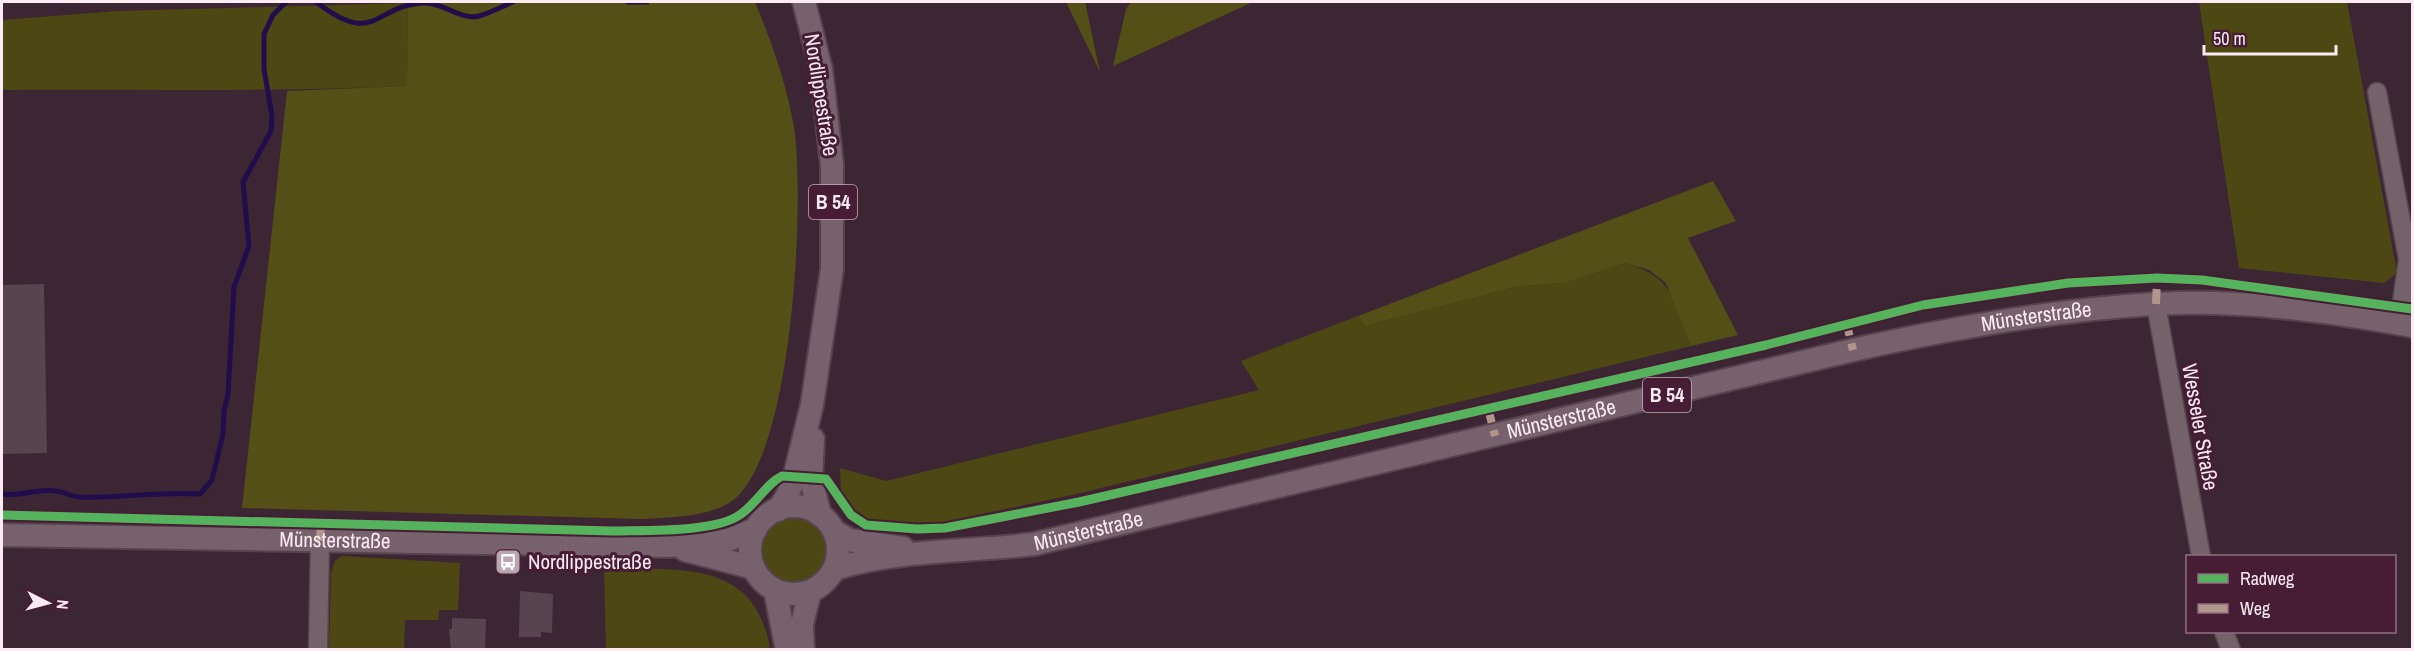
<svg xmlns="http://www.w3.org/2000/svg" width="2414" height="651" viewBox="0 0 2414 651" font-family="'Archivo Narrow',sans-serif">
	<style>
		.green { fill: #4d4813 }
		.forest { fill: #544f17 }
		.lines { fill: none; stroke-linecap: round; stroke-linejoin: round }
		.stream { stroke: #210d4c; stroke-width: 5 }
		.building { fill: #57444f }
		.minor-casing { stroke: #56434d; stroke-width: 21 }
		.major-casing { stroke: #56434d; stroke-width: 26 }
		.minor { stroke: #73626a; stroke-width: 18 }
		.major { stroke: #77616c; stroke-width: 22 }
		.quiet { stroke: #b2968c; stroke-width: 8; stroke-dasharray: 15 8; stroke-linecap: butt }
		.cycleway-casing { stroke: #461d34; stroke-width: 13 }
		.cycleway { stroke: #56b35d; stroke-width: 9 }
		.labels { text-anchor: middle; stroke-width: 6; stroke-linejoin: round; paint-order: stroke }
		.shield { fill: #461d34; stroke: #c5adba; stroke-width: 1.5 }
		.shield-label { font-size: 20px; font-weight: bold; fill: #fcebf3 }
		.street-label { font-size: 21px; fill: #fcebf3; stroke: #461d34 }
		.poi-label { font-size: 21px; fill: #fcebf3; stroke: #461d34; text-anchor: start }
	</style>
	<rect width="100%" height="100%" fill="#3d2633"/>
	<g class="green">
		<path d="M2199 2H2347L2397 273 2384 283 2239 268Z"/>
		<path d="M408 3 407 86C272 92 137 89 2 90V20L117 11Z"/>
		<path d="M1626 263C1676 279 1673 301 1691 346L1076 494 944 522 916 525 866 519 853 509 841 494 840 468 886 481 1259 390 1241 361 1358 316 1365 326 1519 286 1565 283Z"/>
		<circle cx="795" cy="551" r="35"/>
		<path d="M342 556 460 563 458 610H439L438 620H405L404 649H329L331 573 335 561Z"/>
		<path d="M604 568C677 571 755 557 770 649H606Z"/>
	</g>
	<g class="forest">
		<path d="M471 2H755C772 43 786 82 794 127 805 197 794 464 729 503 703 518 670 517 641 519L242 508 287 91 407 86 408 3Z"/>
		<path d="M1066 2H1085L1100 72Z"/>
		<path d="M1131 2H1253L1113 66 1126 9Z"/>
		<path d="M1713 181 1736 221 1688 238 1738 335 1691 346 1666 283 1649 270 1626 263 1565 283 1519 286 1365 326 1358 316Z"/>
	</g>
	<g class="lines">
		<g class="stream">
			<path d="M316 2C378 49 372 4 426 3 443 3 463 21 479 16 491 13 503 6 513 2"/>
			<path d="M628 2H647"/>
			<path d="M2 494C21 497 37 488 56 491 64 492 71 496 79 497 119 499 159 491 200 494L212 480 223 434 224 411 228 394 234 287 249 246 243 182 271 131 272 116 264 69V34L273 15 286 2"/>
		</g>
	</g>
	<g class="building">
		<path d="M44 284 47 453 2 454V285Z"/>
		<path d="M520 591 553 594 552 633 541 632V637H519Z"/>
		<path d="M452 618 486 619 485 650H451L449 629H452Z"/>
	</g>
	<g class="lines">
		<g class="minor-casing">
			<g id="minor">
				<path d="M2377 92 2408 259 2399 324"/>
				<path d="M2156 304 2201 556"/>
				<path d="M2224 632 2231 650"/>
				<path d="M318 650 320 541"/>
			</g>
		</g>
		<g class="major-casing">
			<g id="major">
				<path d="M813 439 811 479 820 515"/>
				<circle cx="794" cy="550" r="44"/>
				<path d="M778 510 787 496 794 478 812 405 832 269V165L821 69 804 2"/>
				<path d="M834 531 849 540 903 548"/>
				<path id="s1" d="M2 535 669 546 728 540 756 529"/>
				<path d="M685 550 754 568"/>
				<path id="s2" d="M834 569C898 549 968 552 1034 544L1853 350C1952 328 2053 310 2154 304 2239 299 2329 311 2412 326"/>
				<path d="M775 590 787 650"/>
				<path d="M803 650 802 624 810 591"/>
			</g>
		</g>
		<use href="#minor" class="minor"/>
		<use href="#major" class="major"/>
		<g class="quiet">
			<path d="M2156 304 2157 278"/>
			<path d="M1846 321 1853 350"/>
			<path d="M1488 408 1495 436"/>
			<path d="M320 541 321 523"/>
		</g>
		<g class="cycleway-casing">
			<path id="cycleway" d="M2 515 612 531C644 530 716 533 741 514 756 504 767 483 782 476L826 479 851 515 866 525 917 529 945 528 1079 502 1766 345 1923 305 2068 283 2157 278 2202 280 2412 309"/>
		</g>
		<use href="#cycleway" class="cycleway"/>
	</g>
	<defs>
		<g id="bus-square" transform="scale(1.35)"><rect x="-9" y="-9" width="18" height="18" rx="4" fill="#b9a6b0" stroke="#461d34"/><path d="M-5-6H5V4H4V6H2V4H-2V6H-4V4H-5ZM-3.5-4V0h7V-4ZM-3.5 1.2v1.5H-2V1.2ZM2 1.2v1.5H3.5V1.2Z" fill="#fff"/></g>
	</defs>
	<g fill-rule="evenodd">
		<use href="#bus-square" x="508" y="562"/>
	</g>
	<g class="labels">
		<g class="shield">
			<rect x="809" y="185" width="48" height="34" rx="4.5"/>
			<rect x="1643" y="378" width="48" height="34" rx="4.5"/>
		</g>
		<g class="shield-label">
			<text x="833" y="209">B 54</text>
			<text x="1667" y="402">B 54</text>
		</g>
		<g class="street-label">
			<text transform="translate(821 95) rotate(81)" y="7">Nordlippestraße</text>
			<text dy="7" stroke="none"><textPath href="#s2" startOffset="1230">Münsterstraße</textPath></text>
			<text dy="7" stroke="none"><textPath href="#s2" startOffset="744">Münsterstraße</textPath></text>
			<text transform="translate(2200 427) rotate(80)" y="7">Wesseler Straße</text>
			<text dy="7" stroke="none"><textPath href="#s2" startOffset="258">Münsterstraße</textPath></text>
			<text dy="7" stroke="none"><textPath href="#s1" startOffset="333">Münsterstraße</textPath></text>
		</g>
		<g class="poi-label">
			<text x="528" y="569">Nordlippestraße</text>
		</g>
	</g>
	<rect width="2414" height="651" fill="none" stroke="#fcebf3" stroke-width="6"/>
	<rect x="2186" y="555" width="210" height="78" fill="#461d34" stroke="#8f6f80" stroke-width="1.5"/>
	<rect x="2198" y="574" width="30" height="9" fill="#56b35d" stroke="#8f6f80" stroke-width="1.5"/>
	<text x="2240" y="585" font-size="18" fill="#fcebf3">Radweg</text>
	<rect x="2198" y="604" width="30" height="9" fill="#b2968c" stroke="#8f6f80" stroke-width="1.5"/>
	<text x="2240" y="615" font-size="18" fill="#fcebf3">Weg</text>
	<g transform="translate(48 603) rotate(96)" stroke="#461d34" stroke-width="4.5" paint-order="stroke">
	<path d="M0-4.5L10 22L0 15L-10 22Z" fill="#fcebf3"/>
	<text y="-9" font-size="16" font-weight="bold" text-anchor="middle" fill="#fcebf3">N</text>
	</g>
	<path d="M2204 45v9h132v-9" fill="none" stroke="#fcebf3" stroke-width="3"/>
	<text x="2213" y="45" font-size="18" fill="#fcebf3" stroke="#461d34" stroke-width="4.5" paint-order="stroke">50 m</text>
</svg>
